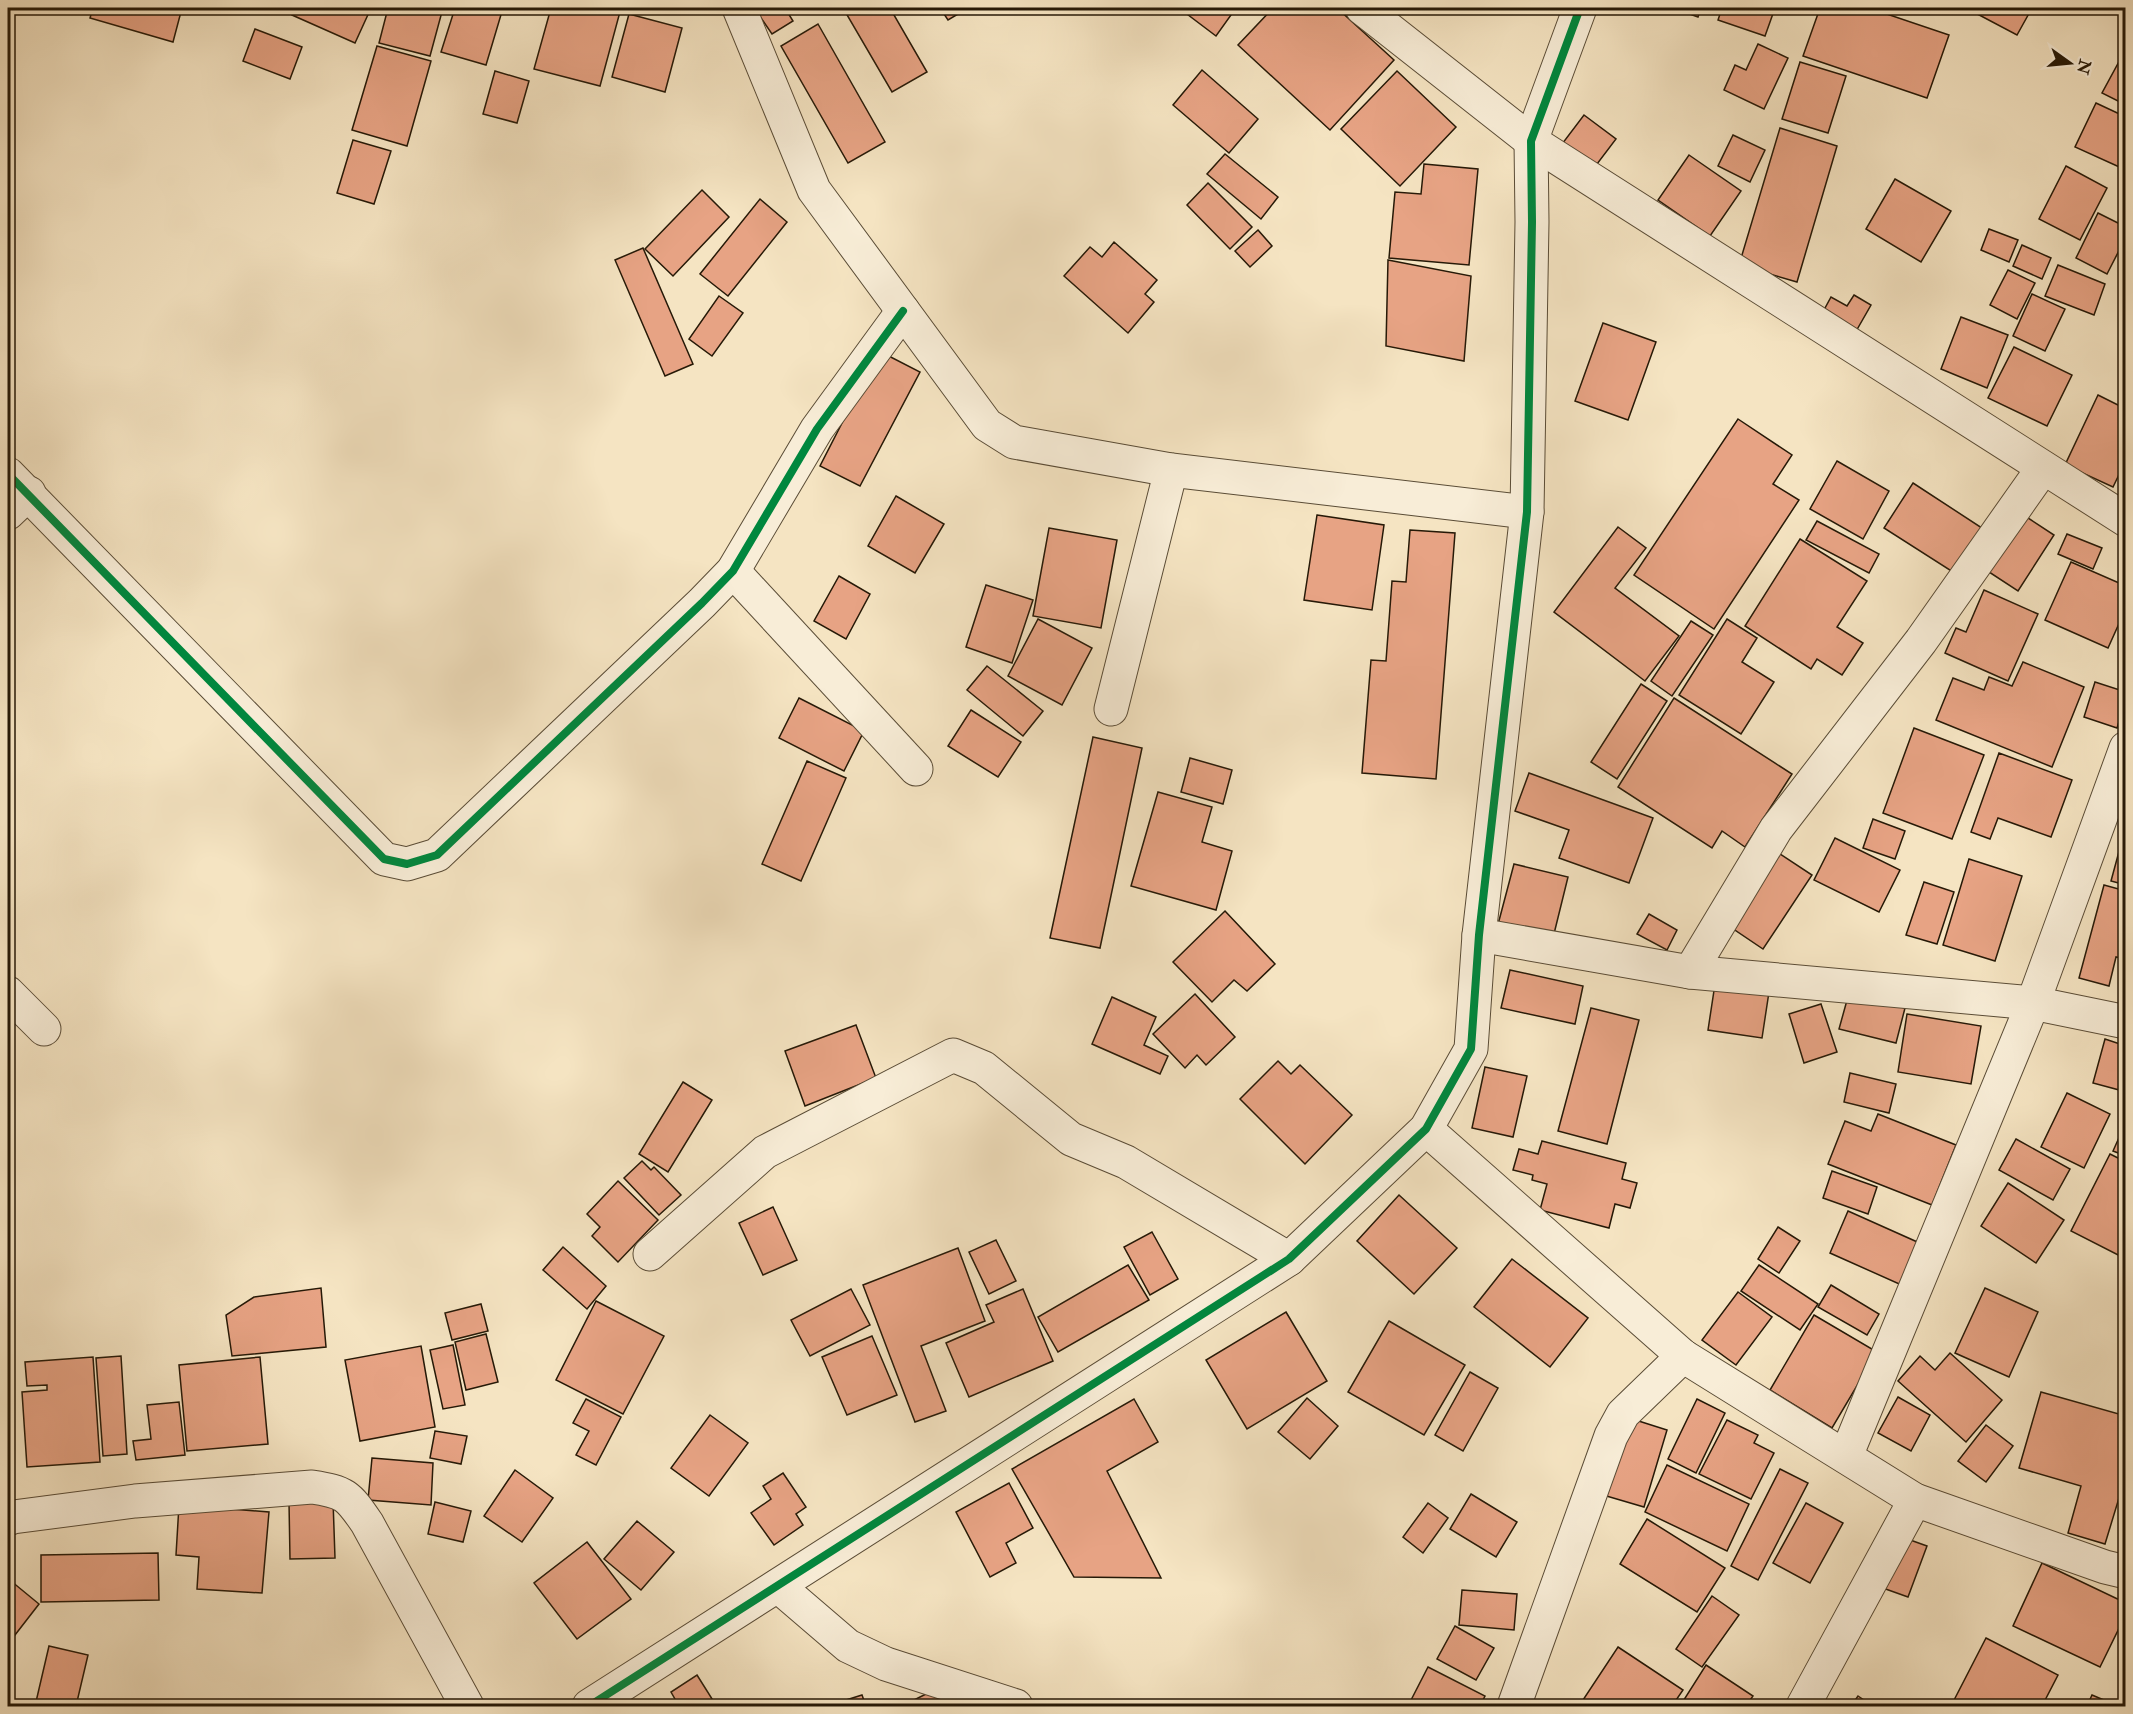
<svg xmlns="http://www.w3.org/2000/svg" width="2133" height="1714" viewBox="0 0 2133 1714" font-family="'IM FELL Double Pica',serif">
	<style>
		.building { fill: #e7a384; stroke: #261907; stroke-width: 1.5 }
		.lines { fill: none; stroke-linecap: round; stroke-linejoin: round }
		.minor-casing { stroke: #5a4c36; stroke-width: 35 }
		.minor { stroke: #f8edd7; stroke-width: 33 }
		.cycleway-casing { stroke: #f8edd7; stroke-width: 11 }
		.cycleway { stroke: #00873e; stroke-width: 8 }
	</style>
	<rect width="100%" height="100%" fill="#f5e4c2"/>
	<filter id="stains"><feTurbulence type="fractalNoise" baseFrequency=".00333" numOctaves="4"/><feColorMatrix values="0 0 0 0 .2 0 0 0 0 .09 0 0 0 0 .02 0 0 0 .5 -.17"/></filter>
	<radialGradient id="worn" r=".72"><stop offset=".6" stop-color="#630" stop-opacity="0"/><stop offset="1" stop-color="#630" stop-opacity=".3"/></radialGradient>
	<g class="building">
		<path d="M93 8H182L173 42 90 18Z"/>
		<path d="M295 8H371L355 43 292 15Z"/>
		<path d="M388 8H443L430 56 379 43Z"/>
		<path d="M455 8H503L486 65 441 52Z"/>
		<path d="M551 8H621L600 86 534 69Z"/>
		<path d="M757 8H785L793 21 772 34 755 9Z"/>
		<path d="M843 8H890L927 72 892 92Z"/>
		<path d="M940 8H964L965 10 948 20Z"/>
		<path d="M1179 8H1236L1216 36Z"/>
		<path d="M1273 8H1337L1394 60 1330 130 1238 45Z"/>
		<path d="M1673 8H1701L1698 17Z"/>
		<path d="M1722 8H1775L1765 36 1718 20Z"/>
		<path d="M1820 8H1869L1949 35 1927 98 1803 56Z"/>
		<path d="M1966 8H2032L2017 35Z"/>
		<path d="M629 14 682 28 665 92 612 77Z"/>
		<path d="M818 24 885 142 848 163 781 46Z"/>
		<path d="M255 29 302 47 290 79 243 61Z"/>
		<path d="M1758 44 1788 58 1764 109 1724 90 1735 65 1746 70Z"/>
		<path d="M377 46 431 61 407 146 352 130Z"/>
		<path d="M2121 58 2126 60V105L2102 93Z"/>
		<path d="M1800 62 1846 76 1828 133 1782 119Z"/>
		<path d="M1202 70 1258 119 1229 153 1173 105Z"/>
		<path d="M495 71 529 81 517 123 483 114Z"/>
		<path d="M1397 71 1456 127 1400 186 1341 129Z"/>
		<path d="M2096 103 2126 117V170L2075 147Z"/>
		<path d="M1584 115 1616 139 1594 168 1562 144Z"/>
		<path d="M1780 128 1837 146 1797 282 1739 265Z"/>
		<path d="M1733 135 1765 150 1750 182 1718 166Z"/>
		<path d="M353 140 391 151 374 204 337 193Z"/>
		<path d="M1225 154 1278 197 1261 219 1207 174Z"/>
		<path d="M1689 155 1741 191 1710 236 1658 200Z"/>
		<path d="M1424 164 1478 169 1469 265 1389 258 1395 192 1421 194Z"/>
		<path d="M2066 166 2107 188 2080 240 2039 219Z"/>
		<path d="M1895 179 1951 211 1921 262 1866 229Z"/>
		<path d="M1208 183 1252 227 1230 249 1187 205Z"/>
		<path d="M702 190 729 217 673 276 645 249Z"/>
		<path d="M760 199 787 222 728 296 700 274Z"/>
		<path d="M2098 213 2126 227V237L2107 274 2076 258Z"/>
		<path d="M1989 229 2018 240 2009 262 1981 250Z"/>
		<path d="M1258 230 1272 246 1250 267 1235 251Z"/>
		<path d="M1114 242 1157 280 1145 294 1154 302 1128 333 1064 276 1090 247 1102 257Z"/>
		<path d="M2022 245 2051 258 2042 279 2013 266Z"/>
		<path d="M643 248 693 364 665 376 615 260Z"/>
		<path d="M1388 260 1471 276 1464 361 1386 346Z"/>
		<path d="M2058 265 2105 284 2094 315 2045 296Z"/>
		<path d="M2008 270 2035 283 2017 319 1990 305Z"/>
		<path d="M2032 294 2065 309 2045 351 2013 336Z"/>
		<path d="M1854 295 1871 305 1851 340 1818 321 1831 297 1847 306Z"/>
		<path d="M719 296 743 313 712 356 689 339Z"/>
		<path d="M1961 317 2008 335 1987 388 1941 369Z"/>
		<path d="M1603 323 1656 342 1628 420 1575 401Z"/>
		<path d="M2014 347 2072 375 2047 426 1988 398Z"/>
		<path d="M879 351 920 372 860 486 820 466Z"/>
		<path d="M2098 395 2126 409V460L2113 487 2065 465Z"/>
		<path d="M1738 419 1792 455 1773 484 1799 500 1714 629 1634 575Z"/>
		<path d="M1837 461 1889 491 1863 539 1810 509Z"/>
		<path d="M1913 483 1985 530 1956 574 1884 528Z"/>
		<path d="M896 496 944 524 915 573 868 546Z"/>
		<path d="M1317 515 1384 525 1372 610 1304 600Z"/>
		<path d="M2025 516 2054 535 2018 591 1989 572Z"/>
		<path d="M1817 521 1879 554 1869 573 1806 540Z"/>
		<path d="M1618 527 1646 548 1615 588 1679 636 1645 681 1554 612Z"/>
		<path d="M1049 528 1117 540 1101 628 1033 616Z"/>
		<path d="M1410 530 1455 533 1436 779 1362 773 1371 660 1386 661 1392 581 1406 582Z"/>
		<path d="M2067 534 2102 548 2093 569 2058 554Z"/>
		<path d="M1800 539 1867 581 1837 627 1863 643 1842 675 1817 659 1811 669 1745 626Z"/>
		<path d="M2071 562 2126 586V608L2108 648 2045 620Z"/>
		<path d="M839 576 870 594 846 639 814 621Z"/>
		<path d="M986 585 1033 600 1012 663 966 647Z"/>
		<path d="M1984 590 2038 614 2008 681 1945 653 1956 628 1966 632Z"/>
		<path d="M1038 619 1092 648 1062 705 1008 676Z"/>
		<path d="M1727 619 1757 638 1742 662 1774 682 1741 734 1679 695Z"/>
		<path d="M1691 621 1713 635 1672 696 1651 681Z"/>
		<path d="M2023 662 2084 687 2052 767 1936 720 1953 678 1984 690 1989 677 2012 686Z"/>
		<path d="M987 666 1043 711 1023 736 967 690Z"/>
		<path d="M2095 682 2126 692V699L2117 728 2084 717Z"/>
		<path d="M1641 684 1667 701 1617 779 1591 762Z"/>
		<path d="M799 698 864 731 844 771 779 738Z"/>
		<path d="M1674 698 1792 774 1745 847 1722 831 1712 848 1618 787Z"/>
		<path d="M971 710 1021 742 998 777 948 746Z"/>
		<path d="M1914 728 1984 755 1952 839 1883 813Z"/>
		<path d="M1093 737 1142 748 1100 948 1050 938Z"/>
		<path d="M1999 753 2072 780 2051 837 1998 818 1990 839 1971 832Z"/>
		<path d="M1190 758 1232 770 1223 804 1181 792Z"/>
		<path d="M807 761 846 778 801 881 762 864Z"/>
		<path d="M1529 773 1653 818 1629 883 1559 858 1569 830 1515 811Z"/>
		<path d="M1158 792 1212 807 1202 842 1232 851 1216 910 1131 886Z"/>
		<path d="M1873 819 1905 831 1895 859 1863 848Z"/>
		<path d="M2124 833H2126V885L2111 881Z"/>
		<path d="M1835 838 1900 870 1879 912 1814 880Z"/>
		<path d="M1774 850 1812 875 1763 949 1726 924Z"/>
		<path d="M1969 859 2022 876 1995 961 1943 945Z"/>
		<path d="M1514 864 1568 877 1551 946 1496 932Z"/>
		<path d="M1924 882 1954 892 1937 944 1906 935Z"/>
		<path d="M2104 885 2126 891V959L2116 957 2109 986 2079 978Z"/>
		<path d="M1225 911 1275 964 1247 991 1234 980 1212 1002 1173 962Z"/>
		<path d="M1649 914 1677 930 1667 950 1637 934Z"/>
		<path d="M1510 970 1583 986 1575 1024 1501 1008Z"/>
		<path d="M1715 984 1769 992 1762 1038 1708 1030Z"/>
		<path d="M1849 993 1905 1008 1896 1043 1839 1029Z"/>
		<path d="M1195 994 1235 1037 1206 1065 1197 1055 1185 1068 1153 1034Z"/>
		<path d="M1112 997 1156 1017 1144 1045 1168 1056 1160 1074 1092 1044Z"/>
		<path d="M1821 1004 1837 1052 1804 1063 1789 1014Z"/>
		<path d="M1591 1008 1639 1020 1607 1144 1558 1131Z"/>
		<path d="M1907 1014 1981 1026 1971 1084 1898 1072Z"/>
		<path d="M856 1025 876 1078 805 1106 785 1051Z"/>
		<path d="M2105 1039 2126 1046V1082L2123 1091 2093 1083Z"/>
		<path d="M1278 1061 1291 1074 1300 1065 1352 1115 1305 1164 1240 1099Z"/>
		<path d="M1485 1067 1527 1076 1513 1137 1472 1128Z"/>
		<path d="M1850 1073 1896 1084 1889 1113 1844 1102Z"/>
		<path d="M683 1082 712 1100 668 1172 639 1154Z"/>
		<path d="M2067 1093 2110 1114 2084 1168 2041 1147Z"/>
		<path d="M1878 1114 1956 1145 1932 1205 1828 1164 1845 1121 1871 1131Z"/>
		<path d="M2126 1122V1156L2113 1151Z"/>
		<path d="M2016 1139 2070 1169 2053 1200 1999 1170Z"/>
		<path d="M1542 1141 1626 1163 1622 1179 1637 1183 1630 1208 1615 1204 1609 1228 1540 1210 1547 1184 1532 1180 1533 1175 1513 1170 1519 1149 1538 1154Z"/>
		<path d="M2110 1154 2126 1162V1259L2071 1231Z"/>
		<path d="M642 1161 651 1170 654 1167 681 1195 659 1215 624 1178Z"/>
		<path d="M1832 1171 1877 1187 1868 1214 1823 1198Z"/>
		<path d="M618 1181 658 1220 618 1262 592 1236 600 1227 587 1214Z"/>
		<path d="M2008 1183 2064 1220 2036 1263 1981 1226Z"/>
		<path d="M1399 1195 1457 1248 1414 1294 1357 1241Z"/>
		<path d="M773 1207 797 1260 763 1275 739 1223Z"/>
		<path d="M1848 1211 1924 1245 1906 1287 1830 1253Z"/>
		<path d="M1778 1227 1800 1241 1779 1273 1758 1259Z"/>
		<path d="M1152 1232 1178 1279 1150 1295 1124 1247Z"/>
		<path d="M996 1240 1016 1281 989 1294 969 1252Z"/>
		<path d="M563 1247 606 1286 587 1309 543 1270Z"/>
		<path d="M958 1248 985 1321 921 1346 946 1411 915 1422 863 1285Z"/>
		<path d="M1512 1259 1588 1318 1550 1367 1474 1307Z"/>
		<path d="M1128 1265 1149 1300 1058 1352 1038 1317Z"/>
		<path d="M1759 1265 1818 1304 1800 1330 1741 1291Z"/>
		<path d="M1831 1285 1879 1314 1867 1335 1818 1307Z"/>
		<path d="M321 1288 326 1347 232 1356 226 1315 254 1297Z"/>
		<path d="M1985 1288 2038 1312 2009 1377 1955 1353Z"/>
		<path d="M851 1289 870 1325 810 1356 791 1320Z"/>
		<path d="M1023 1289 1053 1361 969 1397 946 1343 994 1322 986 1305Z"/>
		<path d="M1738 1292 1772 1317 1736 1365 1702 1340Z"/>
		<path d="M596 1301 664 1336 623 1414 556 1380Z"/>
		<path d="M481 1304 488 1331 452 1340 445 1313Z"/>
		<path d="M1286 1312 1327 1381 1247 1429 1206 1360Z"/>
		<path d="M1814 1315 1877 1352 1832 1428 1770 1390Z"/>
		<path d="M1389 1321 1465 1365 1424 1435 1348 1392Z"/>
		<path d="M486 1334 498 1382 466 1390 455 1342Z"/>
		<path d="M872 1336 897 1395 847 1415 822 1357Z"/>
		<path d="M453 1345 465 1405 443 1409 430 1350Z"/>
		<path d="M421 1346 435 1427 360 1441 345 1360Z"/>
		<path d="M1950 1353 2002 1400 1966 1442 1898 1381 1920 1356 1935 1370Z"/>
		<path d="M121 1356 127 1454 103 1456 96 1358Z"/>
		<path d="M93 1357 100 1462 27 1467 22 1392 47 1390V1385L27 1386 25 1362Z"/>
		<path d="M260 1357 268 1444 187 1451 179 1365Z"/>
		<path d="M1470 1372 1498 1388 1463 1451 1435 1435Z"/>
		<path d="M2041 1392 2126 1416V1475L2105 1544 2068 1533 2081 1486 2019 1468Z"/>
		<path d="M1898 1397 1930 1415 1911 1451 1878 1433Z"/>
		<path d="M1307 1398 1338 1426 1310 1459 1278 1432Z"/>
		<path d="M586 1399 621 1417 596 1465 576 1455 589 1431 573 1423Z"/>
		<path d="M1134 1399 1158 1442 1107 1471 1161 1578 1074 1577 1012 1469Z"/>
		<path d="M1697 1399 1725 1413 1696 1473 1668 1459Z"/>
		<path d="M179 1402 185 1455 136 1460 133 1441 151 1439 147 1405Z"/>
		<path d="M710 1415 748 1443 709 1496 671 1468Z"/>
		<path d="M1626 1417 1667 1430 1644 1507 1603 1495Z"/>
		<path d="M1727 1420 1758 1435 1754 1443 1774 1453 1751 1499 1699 1474Z"/>
		<path d="M1986 1425 2013 1446 1986 1482 1958 1461Z"/>
		<path d="M435 1431 467 1436 461 1464 430 1458Z"/>
		<path d="M372 1458 433 1463 431 1505 368 1500Z"/>
		<path d="M1667 1465 1749 1504 1727 1551 1645 1512Z"/>
		<path d="M1780 1469 1808 1483 1758 1580 1731 1566Z"/>
		<path d="M515 1470 553 1498 522 1542 484 1516Z"/>
		<path d="M783 1473 806 1507 796 1514 803 1525 774 1545 751 1513 771 1499 763 1486Z"/>
		<path d="M1009 1483 1033 1528 1006 1543 1016 1563 990 1577 956 1512Z"/>
		<path d="M1471 1494 1517 1522 1496 1557 1450 1529Z"/>
		<path d="M333 1500 335 1558 290 1559 289 1502Z"/>
		<path d="M435 1502 471 1511 463 1542 428 1534Z"/>
		<path d="M1428 1503 1448 1518 1423 1553 1403 1537Z"/>
		<path d="M1806 1503 1843 1523 1810 1583 1773 1563Z"/>
		<path d="M179 1505 269 1512 262 1593 197 1589 199 1557 176 1555Z"/>
		<path d="M1647 1519 1725 1568 1697 1612 1620 1564Z"/>
		<path d="M637 1521 674 1552 641 1590 604 1559Z"/>
		<path d="M1899 1536 1927 1546 1908 1597 1880 1587Z"/>
		<path d="M587 1542 631 1599 577 1639 534 1583Z"/>
		<path d="M158 1553 159 1600 41 1602V1555Z"/>
		<path d="M2042 1563 2126 1603V1614L2100 1667 2013 1626Z"/>
		<path d="M11 1581 39 1604 8 1644V1586Z"/>
		<path d="M1462 1590 1517 1594 1514 1630 1459 1625Z"/>
		<path d="M1712 1596 1739 1615 1702 1667 1676 1649Z"/>
		<path d="M1455 1626 1494 1648 1476 1680 1437 1659Z"/>
		<path d="M1986 1638 2058 1675 2042 1706H1951Z"/>
		<path d="M49 1646 88 1655 76 1706H35Z"/>
		<path d="M1618 1647 1683 1690 1672 1706H1579Z"/>
		<path d="M1706 1665 1753 1696 1746 1706H1680Z"/>
		<path d="M1428 1667 1485 1696 1480 1706H1408Z"/>
		<path d="M697 1675 714 1702 707 1706H679L671 1692Z"/>
		<path d="M944 1685 954 1706H902Z"/>
		<path d="M862 1695 866 1706H827Z"/>
		<path d="M2092 1695 2118 1706H2087Z"/>
		<path d="M1858 1696 1873 1706H1851Z"/>
	</g>
	<g class="lines">
		<g class="minor-casing">
			<g id="minor">
				<path d="M739 8 814 190 987 425 1014 442 1171 470 1527 512"/>
				<path d="M1362 8 1531 141 2126 520"/>
				<path d="M8 474 384 859 407 864 437 855 702 603 733 571 817 429 903 311"/>
				<path d="M8 513 29 493"/>
				<path d="M733 571 916 769"/>
				<path d="M1111 709 1171 470"/>
				<path d="M1479 935 1690 972 2033 1003 2126 1022"/>
				<path d="M1690 972 1776 829 1921 641 2043 468"/>
				<path d="M8 993 44 1029"/>
				<path d="M1426 1129 1683 1356 1915 1500 2105 1567 2126 1572"/>
				<path d="M650 1254 765 1152 953 1055 984 1068 1071 1139 1126 1162 1289 1259"/>
				<path d="M1846 1456 2033 1003 2126 748"/>
				<path d="M8 1519 13 1517 135 1501 312 1487C345 1492 348 1495 367 1523L467 1706"/>
				<path d="M778 1586 848 1646 886 1664 1016 1706"/>
				<path d="M589 1706 1289 1259 1426 1129 1471 1049 1479 935 1527 512 1532 222 1531 141 1580 8"/>
				<path d="M1514 1706 1611 1436 1623 1414 1683 1356"/>
				<path d="M1803 1706 1915 1500"/>
			</g>
		</g>
		<use href="#minor" class="minor"/>
		<g class="cycleway-casing">
			<g id="cycleway">
				<path d="M8 474 384 859 407 864 437 855 702 603 733 571 817 429 903 311"/>
				<path d="M589 1706 1289 1259 1426 1129 1471 1049 1479 935 1527 512 1532 222 1531 141 1580 8"/>
			</g>
		</g>
		<use href="#cycleway" class="cycleway"/>
	</g>
	<rect width="2133" height="1714" fill="none" stroke="#f5e4c2" stroke-width="30"/>
	<rect x="9" y="9" width="2115" height="1696" fill="none" stroke="#261907" stroke-width="3"/>
	<rect x="15" y="15" width="2103" height="1684" fill="none" stroke="#261907" stroke-width="1.5"/>
	<g transform="translate(2070 63) rotate(105)" stroke="#f8edd7" stroke-width="4.5" paint-order="stroke">
	<path d="M0-4.5L10 22L0 15L-10 22Z" fill="#261907"/>
	<text y="-9" font-size="16" font-weight="bold" text-anchor="middle" fill="#261907">N</text>
	</g>
	<rect width="100%" height="100%" filter="url(#stains)"/>
	<rect width="100%" height="100%" fill="url(#worn)"/>
</svg>
